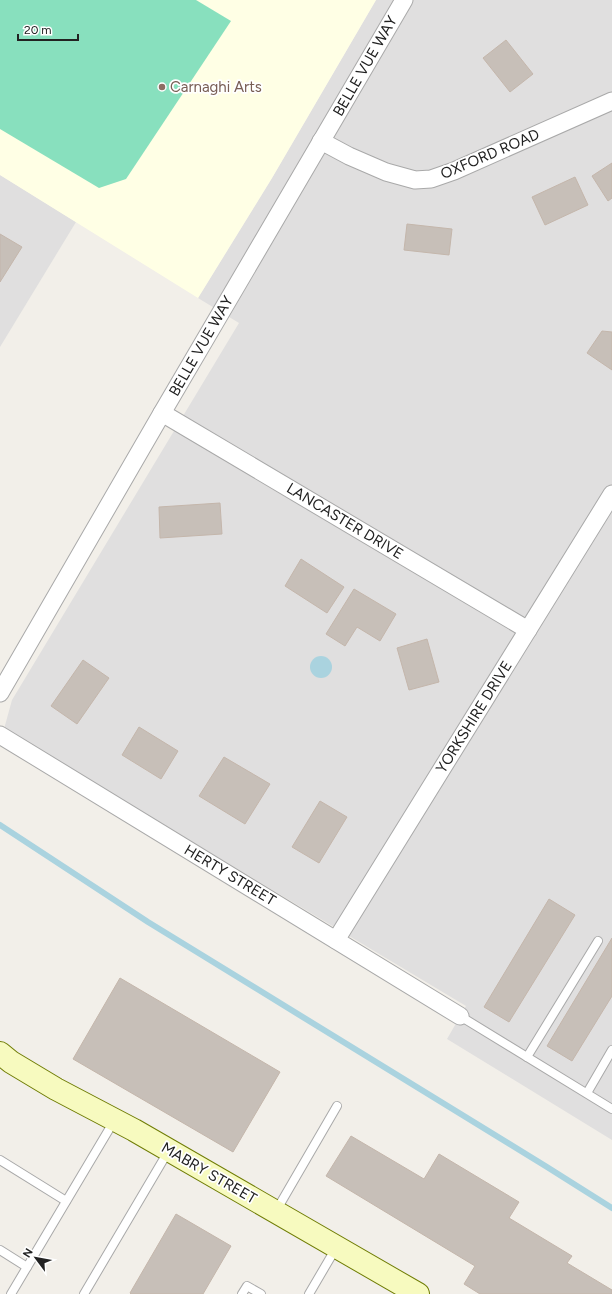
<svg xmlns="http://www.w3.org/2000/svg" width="612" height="1294" viewBox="0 0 612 1294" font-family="Figtree,sans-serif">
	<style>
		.residential { fill: #e0dfdf }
		.education { fill: #ffffe5 }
		.pitch { fill: #88e0be }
		.water { fill: #aad3df }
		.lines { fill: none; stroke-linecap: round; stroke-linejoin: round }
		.stream { stroke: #aad3df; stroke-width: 6 }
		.building { fill: #c7bfb8; stroke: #c4b6ab }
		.lane-casing { stroke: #a9a9a9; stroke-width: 10 }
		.street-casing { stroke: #a9a9a9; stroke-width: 19 }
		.secondary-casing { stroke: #707d05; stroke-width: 24 }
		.lane { stroke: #fff; stroke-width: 8 }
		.street { stroke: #fff; stroke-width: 17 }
		.secondary { stroke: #f7fabf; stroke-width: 22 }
		.education-dot { fill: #8d6e63; stroke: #fff; stroke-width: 1.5 }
		.labels { text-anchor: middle; stroke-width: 3.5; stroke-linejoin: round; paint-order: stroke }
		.street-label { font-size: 15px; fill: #222; stroke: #fff }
		.education-label { font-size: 15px; fill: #785e54; stroke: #fff; text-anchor: start }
	</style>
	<rect width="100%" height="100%" fill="#f2efe9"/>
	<g class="residential">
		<path d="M376 0H612V1140L447 1039 466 1006 4 729 12 700 239 323 198 298 272 178Z"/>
		<path d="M0 175 76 222 0 347Z"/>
	</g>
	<path class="education" d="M0 0H376L272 178 198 298 0 175Z"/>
	<path class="pitch" d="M0 0H196L231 21 126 179 99 188 0 129Z"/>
	<circle class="water" cx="321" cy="667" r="11"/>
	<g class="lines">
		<path class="stream" d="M0 825 148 922 547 1167 612 1208"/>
	</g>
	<g class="building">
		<path d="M506 40 533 74 510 92 483 58Z"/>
		<path d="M612 163V198L608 201 592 176Z"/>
		<path d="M575 177 588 205 545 225 532 197Z"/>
		<path d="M407 224 452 229 449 255 404 250Z"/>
		<path d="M0 234 22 247 0 282Z"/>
		<path d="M602 331 612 332V370L587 353Z"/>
		<path d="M220 503 222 534 160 538 159 507Z"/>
		<path d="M301 559 344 587 327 613 285 586Z"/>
		<path d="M354 589 396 614 380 641 357 627 345 646 326 634Z"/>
		<path d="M427 639 439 682 409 690 397 648Z"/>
		<path d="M83 660 109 678 77 724 51 706Z"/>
		<path d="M139 727 178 751 161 779 122 755Z"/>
		<path d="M224 757 270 784 245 824 199 796Z"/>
		<path d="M320 801 347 817 319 863 292 847Z"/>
		<path d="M549 899 575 915 509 1022 484 1007Z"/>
		<path d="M612 938V996L572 1061 547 1046Z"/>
		<path d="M120 978 280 1072 233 1152 73 1059Z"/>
		<path d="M351 1136 424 1179 439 1154 519 1202 509 1218 572 1256 567 1263 612 1290V1294H480L464 1284 475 1266 326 1176Z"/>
		<path d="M176 1214 231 1246 203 1294H131L130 1293Z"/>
	</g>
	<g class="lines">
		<g class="lane-casing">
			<g id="lane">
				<path d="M460 1016 612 1109"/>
				<path d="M527 1057 598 941"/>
				<path d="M587 1093 612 1050"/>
				<path d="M0 1160 66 1201"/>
				<path d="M276 1211 337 1106"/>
				<path d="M0 1250 27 1267"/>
				<path d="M11 1294 114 1121"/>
				<path d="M84 1294 169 1150"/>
				<path d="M242 1294 247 1286 261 1294"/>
				<path d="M309 1294 336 1248"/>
			</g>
		</g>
		<g class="street-casing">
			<g id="street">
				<path d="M321 141 349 156 386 172 415 180 431 179 454 171 612 101"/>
				<path d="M162 413 528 630"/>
				<path d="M0 693 162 413 404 0"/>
				<path d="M0 735 460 1016"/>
				<path d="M336 940 612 494"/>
			</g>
		</g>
		<g class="secondary-casing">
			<path id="secondary" d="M0 1053 11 1062 56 1089 134 1130 418 1294"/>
		</g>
		<use href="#lane" class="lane"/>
		<use href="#street" class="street"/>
		<use href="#secondary" class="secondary"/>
	</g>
	<circle class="education-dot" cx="162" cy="87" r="4"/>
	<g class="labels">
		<g class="street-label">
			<text transform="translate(365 66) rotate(-60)" y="5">BELLE VUE WAY</text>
			<text transform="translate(490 154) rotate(-23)" y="5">OXFORD ROAD</text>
			<text transform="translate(201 346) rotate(-60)" y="5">BELLE VUE WAY</text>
			<text transform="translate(345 521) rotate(31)" y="5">LANCASTER DRIVE</text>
			<text transform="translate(474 717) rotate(-58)" y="5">YORKSHIRE DRIVE</text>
			<text transform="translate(230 875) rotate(31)" y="5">HERTY STREET</text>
			<text transform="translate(209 1173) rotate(30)" y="5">MABRY STREET</text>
		</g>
		<g class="education-label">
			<text x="170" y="92">Carnaghi Arts</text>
		</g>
	</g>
	<g transform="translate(36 1258) rotate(302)" stroke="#ffffff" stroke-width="3" paint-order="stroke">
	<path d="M0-3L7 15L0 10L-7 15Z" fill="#222222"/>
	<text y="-6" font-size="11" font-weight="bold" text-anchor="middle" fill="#222222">N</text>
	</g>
	<path d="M18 34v6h60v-6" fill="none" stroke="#222222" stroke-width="2"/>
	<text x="24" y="34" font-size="12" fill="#222222" stroke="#ffffff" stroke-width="3" paint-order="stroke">20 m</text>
</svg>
